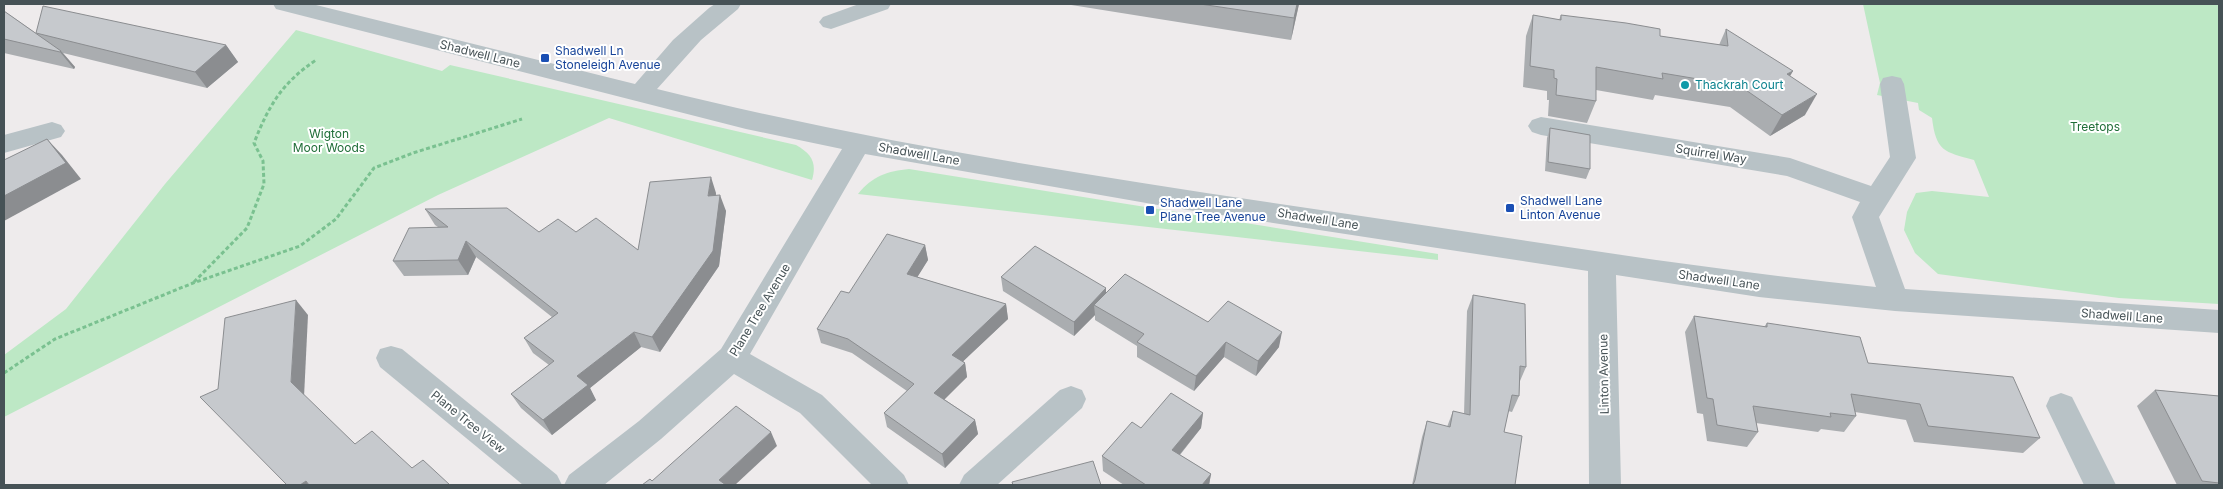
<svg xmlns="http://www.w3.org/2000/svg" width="2223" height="489" viewBox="0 0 2223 489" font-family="Inter,sans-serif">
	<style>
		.green { fill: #bde8c5 }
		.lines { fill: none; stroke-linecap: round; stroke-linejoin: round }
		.path { stroke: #7ac190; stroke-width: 3; stroke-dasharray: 4 2.5; stroke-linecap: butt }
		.minor { fill: #b8c2c6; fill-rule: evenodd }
		.wall { fill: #aaadb0 }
		.shaded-wall { fill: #8b8d90 }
		.building { fill: #c6c9cd; stroke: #8b8d90 }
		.transit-dot { fill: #1a4fb4; stroke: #fff; stroke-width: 2 }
		.culture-dot { fill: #0f9aa8; stroke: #fff; stroke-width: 2 }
		.labels { text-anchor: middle; stroke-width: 4; stroke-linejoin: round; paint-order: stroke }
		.transit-label { font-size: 12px; fill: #164399; stroke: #fff; text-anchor: start }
		.street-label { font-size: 12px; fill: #465256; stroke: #fff }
		.culture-label { font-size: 12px; fill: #0d838f; stroke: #fff; text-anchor: start }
		.park-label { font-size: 12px; fill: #206e38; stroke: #fff }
	</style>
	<rect width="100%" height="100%" fill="#eeebec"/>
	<g class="green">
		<path d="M1863 4H2219V304L2119 298 1938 274 1915 253 1904 230 1907 212 1916 193 1932 191 1989 197 1974 160C1944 152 1936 151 1932 118L1919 110 1918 103 1877 95 1880 83Z"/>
		<path d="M296 30 442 71 450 65 796 145C812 154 817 163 812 180L609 118 438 195 4 417V355L66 309 165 184Z"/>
		<path d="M909 169 1438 254V260L858 194C872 176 888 171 909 169Z"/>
	</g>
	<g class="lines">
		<g class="path">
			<path d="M194 282 247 228 264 184 263 161 254 143C269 105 282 83 316 60"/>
			<path d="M4 373 55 339 193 283 300 246 336 219 374 168 413 153 522 119"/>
		</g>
		<g class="minor">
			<path d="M273 4H312L635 84 673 40 709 8 715 4H741L738 9 701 40 657 89C882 145 1112 179 1341 213 1519 239 1697 269 1876 287L1852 217 1860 202 1787 176 1541 135 1532 132 1528 126 1532 120 1541 117 1790 158 1871 186 1890 157 1880 84 1883 78 1892 76 1901 78 1904 84 1916 158 1879 217 1905 289 2219 310V333L1895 311 1759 297 1616 275 1621 485H1589L1588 271 1175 208 865 154 750 354 822 395 904 475 909 485H872L800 413 734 374 661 439 604 485H564L569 475 639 421 721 349 842 149 746 129 276 9Z"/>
			<path d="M859 4H891L888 9 831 29 823 27 819 22 823 17Z"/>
			<path d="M52 122 61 125 65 131 61 137 4 153V135Z"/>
			<path d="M391 346 402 349 557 475 562 485H523L380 367 376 358 380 349Z"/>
			<path d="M1071 386 1082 390 1086 399 1082 408 997 485H959L964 475 1060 390Z"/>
			<path d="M2061 393 2072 397 2116 485H2084L2046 406 2050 397Z"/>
		</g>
	</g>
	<g class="wall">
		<path d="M1065 4H1299L1291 40Z"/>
		<path d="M4 11 37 34 36 33 226 45 238 62 207 88 63 53 75 67 74 69 4 53Z"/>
		<path d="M1533 15 1559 20 1561 15 1660 36 1719 45 1726 29 1790 76 1805 115 1770 136 1730 107 1655 95 1653 100 1596 90V101L1587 123 1548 116 1549 100H1547V91L1523 87 1526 36Z"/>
		<path d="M1550 128 1590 169 1586 179 1545 171 1547 138Z"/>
		<path d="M716 193V196L726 211 719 266 660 352 641 347 590 388 596 400 552 435 521 408 511 394 549 365 533 353 524 338 552 317 476 257 468 275 404 276 393 261 438 227 435 225 425 209 539 232H576L638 250Z"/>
		<path d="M925 245 928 260 917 277 1006 304 1008 319 963 361 965 363 967 377 944 399 975 420 978 434 945 468 887 427 884 413 907 391 852 353 821 343 817 329Z"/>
		<path d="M1001 277 1106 288V292L1208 322 1279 347 1256 376 1224 357 1194 391 1137 357V346L1095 320V315L1074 336 1003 291Z"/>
		<path d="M1473 295 1526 367 1520 381 1519 396 1512 412 1508 411 1504 432 1515 485H1412L1422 437 1427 421 1447 427 1453 411 1464 414 1467 311Z"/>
		<path d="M1694 316 1764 327 1767 323 1868 363 2040 438 2023 453 1914 442 1906 420 1855 412 1856 416 1844 432 1821 429 1818 432 1756 423 1758 432 1747 447 1707 441 1703 414 1697 413 1685 332Z"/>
		<path d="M2155 390 2219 396V485H2177L2137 406Z"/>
		<path d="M1203 413 1201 428 1180 455 1211 474 1209 485H1124L1103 471 1102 456 1141 428Z"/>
	</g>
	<g class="shaded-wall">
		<path d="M1297 4H1299L1291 40 1294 18Z"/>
		<path d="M226 45 238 62 207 88 195 72Z"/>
		<path d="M61 51 75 67 74 69 60 52Z"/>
		<path d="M1793 71 1781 92 1787 74Z"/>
		<path d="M1817 94 1805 115 1770 136 1782 115Z"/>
		<path d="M47 139 62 155 81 179 4 221V196Z"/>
		<path d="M711 177 716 193 714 212 708 196Z"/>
		<path d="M720 195 726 211 719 266 660 352 652 337Z"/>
		<path d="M466 241 476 257 468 275 458 260Z"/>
		<path d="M925 245 928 260 910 289 907 274Z"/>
		<path d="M1106 288V302L1094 305 1095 315 1074 336V322Z"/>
		<path d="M296 300 308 315 304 397 291 382Z"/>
		<path d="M1006 304 1008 319 955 369 952 355Z"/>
		<path d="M634 332 641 347 590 388 596 400 552 435 543 420 577 376Z"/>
		<path d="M1282 332 1279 347 1256 376 1258 361Z"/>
		<path d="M1226 342 1224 357 1194 391 1196 376Z"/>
		<path d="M965 363 967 377 937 407 934 393Z"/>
		<path d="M1203 413 1201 428 1171 465 1172 450Z"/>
		<path d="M975 420 978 434 945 468 942 454Z"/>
		<path d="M771 432 777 446 735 485H721L719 480Z"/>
		<path d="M1211 474 1209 485H1202Z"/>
		<path d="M306 481 309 485H300Z"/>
	</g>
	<g class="building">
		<path d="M1200 4H1297L1294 18Z"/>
		<path d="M43 6 226 45 195 72 36 33Z"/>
		<path d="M4 11 61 51 60 52 4 39Z"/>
		<path d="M1533 15 1561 20V15L1626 23 1660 29V36L1728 46 1726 29 1793 71 1787 74 1817 94 1782 115 1740 86 1662 73 1663 79 1596 67V101L1556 95 1557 79 1554 78V70L1530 66Z"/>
		<path d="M1550 128 1590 135V169L1548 162Z"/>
		<path d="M47 139 66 163 4 196V160Z"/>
		<path d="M711 177 708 196 720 195 713 251 652 337 634 332 577 376 588 385 543 420 511 394 554 361 524 338 558 313 466 241 458 260 393 261 409 228 448 227 425 209 507 208 539 232 558 219 576 232 596 218 638 250 650 182Z"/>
		<path d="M887 234 925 245 907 274 1006 304 952 355 965 363 934 393 975 420 942 454 884 413 914 384 848 339 817 329 841 291 849 293Z"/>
		<path d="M1035 246 1106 288 1074 322 1001 277Z"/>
		<path d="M1125 274 1208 322 1228 301 1282 332 1258 361 1226 342 1196 376 1137 342 1144 334 1094 305Z"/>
		<path d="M1473 295 1525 304 1526 367 1520 366 1519 396 1512 395 1504 432 1522 436 1515 485H1413L1415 480 1427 421 1450 427 1453 411 1470 415Z"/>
		<path d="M296 300 291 382 355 444 372 431 412 468 423 460 450 485H309L306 481 300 485H287L200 397 218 389 225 318Z"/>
		<path d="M1694 316 1767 327V323L1860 337 1868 363 2013 377 2040 438 1928 426 1920 404 1851 394 1856 416 1830 413 1831 417 1753 406 1758 432 1717 425 1713 399 1707 398Z"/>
		<path d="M2155 390 2219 396V483L2202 481Z"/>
		<path d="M1171 393 1203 413 1172 450 1211 474 1202 485H1146L1102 456 1132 422 1141 428Z"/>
		<path d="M736 406 771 432 719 480 726 485H642L650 479 652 481Z"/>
		<path d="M1093 461 1101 485H1013L1012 482Z"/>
	</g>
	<g class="transit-dot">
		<rect x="540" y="53" width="10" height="10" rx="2.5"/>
		<rect x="1505" y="203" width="10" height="10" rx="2.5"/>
		<rect x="1145" y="205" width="10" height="10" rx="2.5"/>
	</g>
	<circle class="culture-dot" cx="1685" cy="85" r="5"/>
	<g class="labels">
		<g class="transit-label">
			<text x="555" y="55">Shadwell Ln<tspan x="555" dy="14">Stoneleigh Avenue</tspan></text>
			<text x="1520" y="205">Shadwell Lane<tspan x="1520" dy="14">Linton Avenue</tspan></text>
			<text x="1160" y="207">Shadwell Lane<tspan x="1160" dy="14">Plane Tree Avenue</tspan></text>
		</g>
		<g class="street-label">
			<text transform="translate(480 54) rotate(14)" y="4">Shadwell Lane</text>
			<text transform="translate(919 154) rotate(10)" y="4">Shadwell Lane</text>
			<text transform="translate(1711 154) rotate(9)" y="4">Squirrel Way</text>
			<text transform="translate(1318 219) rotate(9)" y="4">Shadwell Lane</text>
			<text transform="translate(1719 280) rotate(8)" y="4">Shadwell Lane</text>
			<text transform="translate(760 310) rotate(-59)" y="4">Plane Tree Avenue</text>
			<text transform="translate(2122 316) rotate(4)" y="4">Shadwell Lane</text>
			<text transform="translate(1604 374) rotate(-91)" y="4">Linton Avenue</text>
			<text transform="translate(468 422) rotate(39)" y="4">Plane Tree View</text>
		</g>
		<g class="culture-label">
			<text x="1695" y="89">Thackrah Court</text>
		</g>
		<g class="park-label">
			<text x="2095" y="131">Treetops</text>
			<text x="329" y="138">Wigton<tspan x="329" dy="14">Moor Woods</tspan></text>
		</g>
	</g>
	<rect width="2223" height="489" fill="none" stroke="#465256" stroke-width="10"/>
</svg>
